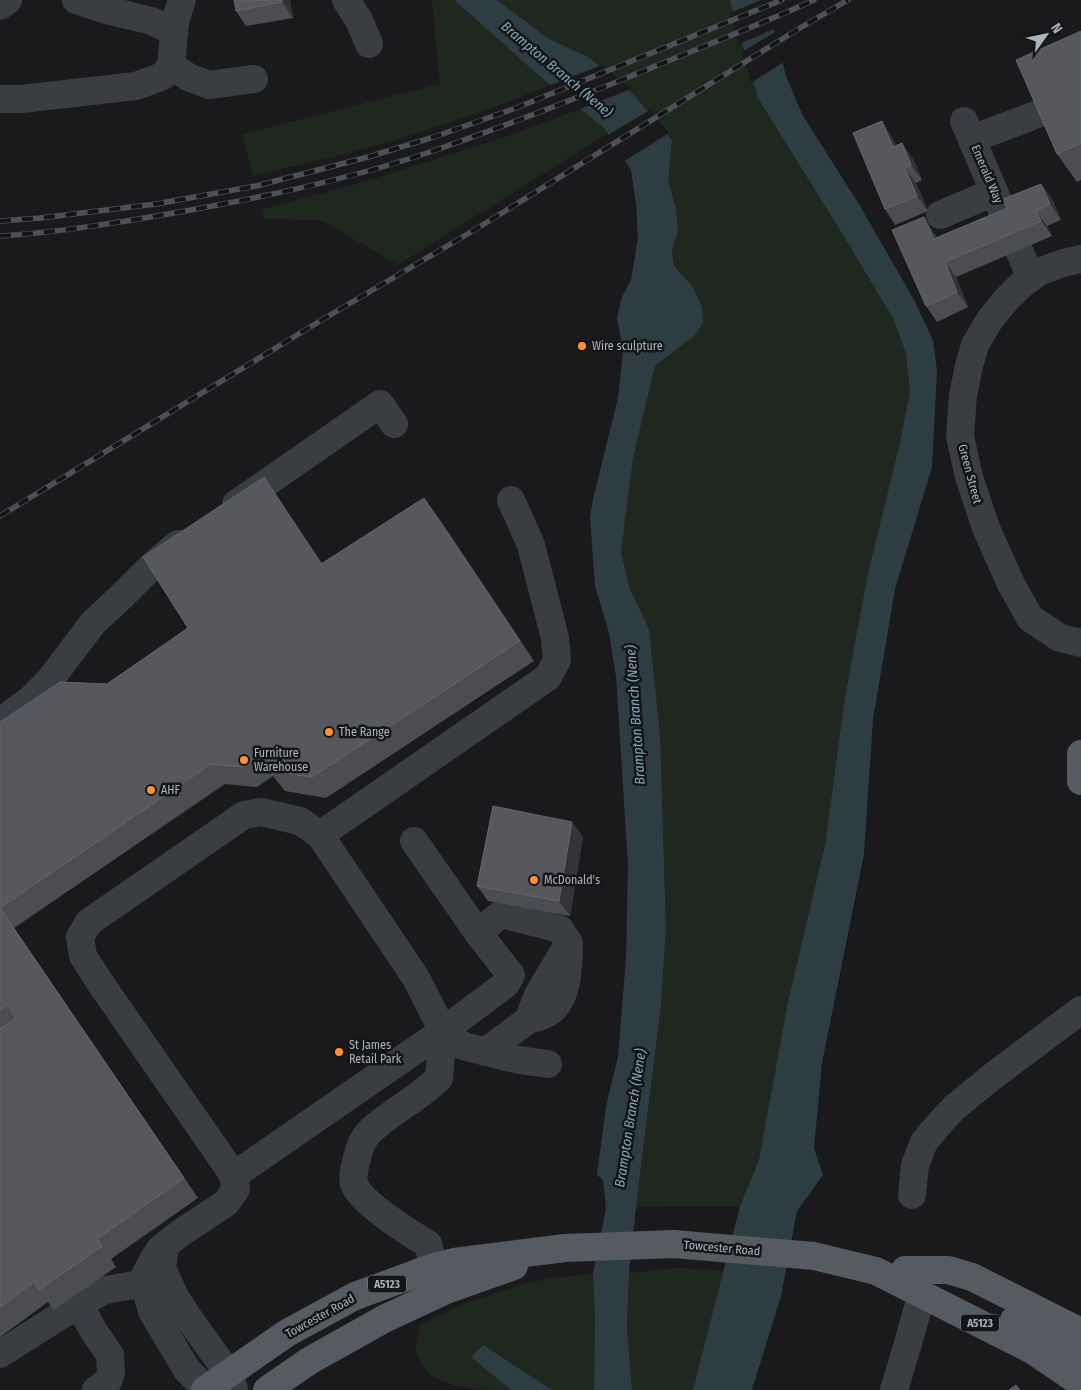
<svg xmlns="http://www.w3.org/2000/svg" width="1081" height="1390" viewBox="0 0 1081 1390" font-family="'Fira Sans Condensed',sans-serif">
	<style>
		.green { fill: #1f281f }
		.water { fill: #2e3d42 }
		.pier { fill: #1a1a1c }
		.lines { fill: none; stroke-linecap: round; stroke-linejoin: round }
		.minor { stroke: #3a3d42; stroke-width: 28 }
		.major { stroke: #565a61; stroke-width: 28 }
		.rail-casing { stroke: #4d5157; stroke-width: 5.5 }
		.rail { stroke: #151517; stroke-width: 4; stroke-dasharray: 11; stroke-linecap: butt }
		.wall { fill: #4b4d51 }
		.shaded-wall { fill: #333437 }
		.building { fill: #56585d; stroke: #63666c }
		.poi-dot { fill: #ff912f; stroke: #151517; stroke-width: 2 }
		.labels { text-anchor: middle; stroke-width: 5; stroke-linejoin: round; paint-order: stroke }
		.shield { fill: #151517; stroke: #7e848b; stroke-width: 1 }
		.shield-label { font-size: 11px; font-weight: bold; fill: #abb4bd }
		.street-label { font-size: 12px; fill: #abb4bd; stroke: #151517 }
		.poi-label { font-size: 12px; fill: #abb4bd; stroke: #151517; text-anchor: start }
		.water-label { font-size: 14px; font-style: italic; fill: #80aaba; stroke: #151517 }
	</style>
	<rect width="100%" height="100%" fill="#1a1a1c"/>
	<g class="green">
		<path d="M432 0H454L473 18 551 85C485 112 417 135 349 153 317 161 285 168 253 176L242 134 440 84Z"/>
		<path d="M497 0H730L731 5 835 222 893 318 906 354 910 391 900 443 845 697 825 845 759 1160 740 1206 636 1207 661 1005 666 929 660 734 649 629 630 589 621 552 633 458 655 366 694 336 693 287 674 267 672 251 678 231 676 208 667 181 672 140 633 94 590 58 549 39Z"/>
		<path d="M580 109 604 128 607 134 398 265 321 220 264 219 262 209 350 186 508 136Z"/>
		<path d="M678 1268 724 1271 693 1390H632L627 1328 629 1273Z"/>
		<path d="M593 1274 595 1318 594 1390H552L483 1345 472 1357 511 1390C484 1390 451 1390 429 1373 423 1368 419 1357 415 1350L420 1325 460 1305 525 1283 561 1277Z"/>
	</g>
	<g class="water">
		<path d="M454 0H497L549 39 590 58 633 94 672 140 668 181 676 208 678 231 672 251 674 266 693 287 702 307 703 323 694 336 655 366 633 458 621 552 630 589 649 629 660 734 666 929 661 1005 636 1207 629 1273 627 1328 632 1390H594L595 1318 593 1274 606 1209 603 1180 597 1175 606 1106 618 1057 626 958 628 866 616 676 609 633 595 586 590 517 593 499 618 398 623 351 617 318 622 297 631 280 638 238 636 204 631 170 604 128 544 80Z"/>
		<path d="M730 0H769L774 29 786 76 802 114 860 206 913 298 933 340 937 371 932 467 895 589 873 719 864 854 822 1063 814 1148 823 1175 797 1211 781 1296 752 1390H693L740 1206 759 1160 788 1002 825 845 845 697 868 573 900 443 910 391 906 354 893 318 835 222 758 98 731 5Z"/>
		<path d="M483 1345 552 1390H511L471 1357Z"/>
	</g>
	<g class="pier">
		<path d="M761 0H771L777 28 739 44 730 13Z"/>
		<path d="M777 31 785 61 751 83 742 52Z"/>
		<path d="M602 65 631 89 578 110 548 86Z"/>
		<path d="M650 110 669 133 623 162 606 136Z"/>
	</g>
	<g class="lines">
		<g class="minor">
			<path d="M76 0 106 10 152 21 174 32"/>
			<path d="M346 0 359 20 369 44"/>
			<path d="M0 6 8 0"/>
			<path d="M171 65 188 77 209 85 254 79"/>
			<path d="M0 99H21L136 86 163 76 171 65 175 22 182 0"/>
			<path d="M964 121 1009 227"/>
			<path d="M972 139 1043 112"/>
			<path d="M940 215 994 192"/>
			<path d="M1019 250 1031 278"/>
			<path d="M1081 259 1063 263 1039 272 1021 285 1005 301 989 321 975 345 969 366 963 395 960 436 969 477 986 528 1011 584 1030 618 1060 638 1081 643"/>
			<path d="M236 504 380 404 394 424"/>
			<path d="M0 722 31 699 49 681 93 623 123 595 152 566 178 544"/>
			<path d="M320 835 548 677 557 660 555 638 531 545 511 500"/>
			<path d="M478 933 501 914 560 929 569 943 539 993 528 1020 485 1052"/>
			<path d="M528 1020C535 1018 545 1016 551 1011 567 998 568 971 569 952"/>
			<path d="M233 1176 443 1031 506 984 511 975 478 933 414 841"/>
			<path d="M912 1195 915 1165 924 1142 939 1124 955 1107 993 1076 1081 1010"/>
			<path d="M165 1245 162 1268 175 1297 190 1320 229 1374 234 1390"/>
			<path d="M434 1267 428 1244C411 1234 361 1203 354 1184 352 1176 355 1166 357 1158 361 1143 363 1137 376 1126 396 1109 420 1097 439 1078L443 1031"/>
			<path d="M79 1304 93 1330 110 1355 111 1373 108 1381 96 1390"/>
			<path d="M0 1354 82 1302 105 1290 146 1283"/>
			<path d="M207 1390 187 1370 152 1311 146 1289 145 1275 153 1260 160 1249 182 1232 226 1203 236 1189 233 1176 230 1170 101 984 83 956 80 937 89 922 244 815 261 812 300 821 320 835 416 978 443 1031 463 1046 519 1060 548 1064"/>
			<path d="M894 1390 909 1340 922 1293"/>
		</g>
		<g class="major">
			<path d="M1081 754V781"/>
			<path d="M905 1270H948L972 1277 1075 1329 1081 1330"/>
			<path d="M1014 1320 1081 1354"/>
			<path d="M205 1390 287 1333 355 1296 434 1267 454 1262 565 1248 674 1244 814 1256 876 1271 1032 1350 1081 1383"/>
			<path d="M267 1390 309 1361 384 1319 446 1290 514 1266"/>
		</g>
		<g class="rail-casing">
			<g id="rail">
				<path d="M0 221 40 218 156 204 256 186 368 157 434 137 516 108 782 0"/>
				<path d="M0 236C64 232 128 221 191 210 269 196 349 179 424 154 506 126 588 94 668 61 717 41 766 22 814 0"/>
				<path d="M0 516 320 321 481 226 795 31 848 0"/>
			</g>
		</g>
		<use href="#rail" class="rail"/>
	</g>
	<g class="wall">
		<path d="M290 0 293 18 246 26 236 11Z"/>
		<path d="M1081 31V180L1077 182 1057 154Z"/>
		<path d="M892 137 896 146 913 159 922 180 916 183 928 211 895 225 885 209Z"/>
		<path d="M1041 184 1052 199 1061 220 1047 226 1052 236 956 277 968 307 937 322 926 306 934 233 937 237 1007 208Z"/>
		<path d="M264 477 322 563 439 518 534 661 326 798 285 791 273 776 257 787 225 784 14 928 198 1198 111 1259 116 1267 54 1310 48 1302 0 1337V722L107 684 188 628Z"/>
		<path d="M572 822 583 837 570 916 488 901 477 886Z"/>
	</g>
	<g class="shaded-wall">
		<path d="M282 0H290L293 18 282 2Z"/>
		<path d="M882 121 892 137 903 163 893 147Z"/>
		<path d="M902 143 913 159 922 180 911 165Z"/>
		<path d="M905 168 916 183 928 211 917 196Z"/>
		<path d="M1041 184 1052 199 1061 220 1050 204Z"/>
		<path d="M1036 211 1047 226 1052 236 1041 221Z"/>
		<path d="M924 217 934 233 944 254 934 239Z"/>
		<path d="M945 262 956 277 968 307 957 292Z"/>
		<path d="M264 477 278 497 335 584 321 564Z"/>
		<path d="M424 498 439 518 534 661 520 641Z"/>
		<path d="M572 822 583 837 570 916 559 901Z"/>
	</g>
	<g class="building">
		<path d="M234 0H282V2L236 11Z"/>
		<path d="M1081 31V143L1057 154 1016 60Z"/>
		<path d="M882 121 893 147 902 143 911 165 905 168 917 196 885 209 853 133Z"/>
		<path d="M1041 184 1050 204 1036 211 1041 221 945 262 957 292 926 306 892 230 924 217 934 239 1007 208 1003 199Z"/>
		<path d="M264 477 321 564 424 498 520 641 312 777 270 771 259 756 243 767 211 764 0 908 184 1178 97 1239 102 1246 39 1290 34 1282 0 1307V1029L16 1018 8 1005 0 1010V722L60 682 107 684 188 628 143 557Z"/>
		<path d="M493 806 572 822 559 901 477 886Z"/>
		<path d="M1016 1385 1020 1390H1009Z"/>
	</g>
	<g class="poi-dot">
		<circle cx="582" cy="346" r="5"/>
		<circle cx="329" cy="732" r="5"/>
		<circle cx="244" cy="760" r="5"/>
		<circle cx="151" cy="790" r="5"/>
		<circle cx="534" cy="880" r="5"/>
		<circle cx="339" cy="1052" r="5"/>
	</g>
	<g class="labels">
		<g class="shield">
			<rect x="368" y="1275.5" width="38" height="17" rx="4"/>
			<rect x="961" y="1314.5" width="38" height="17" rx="4"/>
		</g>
		<g class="shield-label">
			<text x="387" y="1288">A5123</text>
			<text x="980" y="1327">A5123</text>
		</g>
		<g class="street-label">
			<text transform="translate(987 174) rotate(67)" y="4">Emerald Way</text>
			<text transform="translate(970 474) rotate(75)" y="4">Green Street</text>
			<text transform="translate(722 1248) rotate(5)" y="4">Towcester Road</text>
			<text transform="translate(320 1316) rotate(-29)" y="4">Towcester Road</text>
		</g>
		<g class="poi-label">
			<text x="592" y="350">Wire sculpture</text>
			<text x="339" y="736">The Range</text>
			<text x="254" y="757">Furniture<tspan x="254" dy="14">Warehouse</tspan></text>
			<text x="161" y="794">AHF</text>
			<text x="544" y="884">McDonald's</text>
			<text x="349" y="1049">St James<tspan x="349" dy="14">Retail Park</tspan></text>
		</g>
		<g class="water-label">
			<text transform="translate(557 69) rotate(40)" y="5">Brampton Branch (Nene)</text>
			<text transform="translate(635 715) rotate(-94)" y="5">Brampton Branch (Nene)</text>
			<text transform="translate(630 1118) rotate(-81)" y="5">Brampton Branch (Nene)</text>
		</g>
	</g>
	<g transform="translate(1046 35) rotate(57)" stroke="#151517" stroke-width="4" paint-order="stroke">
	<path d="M0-4L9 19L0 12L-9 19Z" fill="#abb4bd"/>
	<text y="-8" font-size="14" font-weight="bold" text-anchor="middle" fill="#abb4bd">N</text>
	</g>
</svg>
